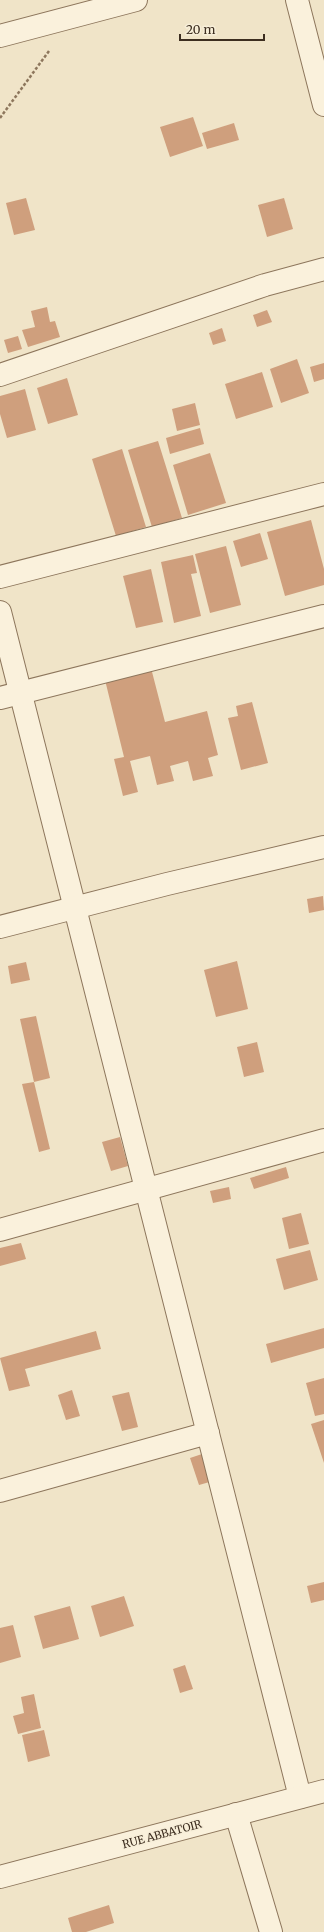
<svg xmlns="http://www.w3.org/2000/svg" width="324" height="1932" viewBox="0 0 324 1932" font-family="Merriweather,serif">
	<style>
		.building { fill: #cf9f7d }
		.lines { fill: none; stroke-linecap: round; stroke-linejoin: round }
		.street-casing { stroke: #8d765c; stroke-width: 24 }
		.path { stroke: #8d765c; stroke-width: 2.5; stroke-dasharray: 3 2; stroke-linecap: butt }
		.street { stroke: #faf1dc; stroke-width: 22 }
		.labels { text-anchor: middle; stroke-width: 3; stroke-linejoin: round; paint-order: stroke }
		.street-label { font-size: 11px; fill: #3d2e20; stroke: #f7eed8 }
	</style>
	<rect width="100%" height="100%" fill="#f0e4c8"/>
	<g class="building">
		<path d="M193 117 203 146 170 157 160 127Z"/>
		<path d="M234 123 239 140 207 149 202 133Z"/>
		<path d="M26 198 35 230 14 235 6 203Z"/>
		<path d="M284 198 293 229 267 237 258 205Z"/>
		<path d="M47 307 50 322 55 321 60 337 28 347 22 330 35 327 31 311Z"/>
		<path d="M267 310 272 322 257 327 253 315Z"/>
		<path d="M222 328 226 341 213 345 209 333Z"/>
		<path d="M18 336 22 349 8 353 4 340Z"/>
		<path d="M297 359 309 393 281 403 270 369Z"/>
		<path d="M324 363V379L314 382 310 367Z"/>
		<path d="M262 372 273 407 236 419 225 384Z"/>
		<path d="M67 378 78 415 48 424 37 388Z"/>
		<path d="M25 389 36 430 7 438 0 414V396Z"/>
		<path d="M195 403 200 425 177 431 172 409Z"/>
		<path d="M200 428 204 444 170 454 166 438Z"/>
		<path d="M158 441 182 518 152 527 128 450Z"/>
		<path d="M122 449 146 527 116 536 92 459Z"/>
		<path d="M210 453 226 503 188 515 173 465Z"/>
		<path d="M311 520 324 569V585L285 596 267 532Z"/>
		<path d="M260 533 268 559 241 567 233 541Z"/>
		<path d="M226 546 241 605 210 613 195 554Z"/>
		<path d="M193 555 197 573 191 574 201 616 174 623 161 562Z"/>
		<path d="M151 569 163 622 136 628 123 576Z"/>
		<path d="M151 668 165 722 207 711 218 755 208 758 213 776 193 781 188 761 170 766 174 781 157 785 150 756 130 761 138 792 123 796 114 759 124 757 105 680Z"/>
		<path d="M252 702 268 763 241 770 228 718 238 716 236 706Z"/>
		<path d="M323 896 324 910 309 913 307 899Z"/>
		<path d="M237 961 248 1009 216 1017 204 970Z"/>
		<path d="M26 962 30 980 11 984 8 966Z"/>
		<path d="M36 1016 50 1078 34 1082 50 1149 39 1152 22 1084 34 1082 20 1019Z"/>
		<path d="M257 1042 264 1072 244 1077 237 1047Z"/>
		<path d="M120 1137 128 1166 111 1171 102 1142Z"/>
		<path d="M286 1167 289 1178 254 1189 250 1178Z"/>
		<path d="M229 1187 231 1199 213 1203 210 1191Z"/>
		<path d="M301 1213 309 1244 289 1249 282 1218Z"/>
		<path d="M21 1243 26 1259 0 1266V1248Z"/>
		<path d="M310 1250 318 1280 284 1290 276 1259Z"/>
		<path d="M324 1328V1348L271 1363 266 1344Z"/>
		<path d="M96 1331 101 1349 25 1369 30 1386 9 1391 0 1358Z"/>
		<path d="M324 1378V1414L315 1416 306 1383Z"/>
		<path d="M72 1390 80 1416 66 1420 58 1395Z"/>
		<path d="M129 1392 138 1427 122 1431 112 1396Z"/>
		<path d="M324 1420V1463L311 1424Z"/>
		<path d="M205 1453 213 1481 199 1485 190 1458Z"/>
		<path d="M324 1582V1600L311 1603 307 1586Z"/>
		<path d="M124 1596 134 1626 100 1637 91 1606Z"/>
		<path d="M70 1606 79 1639 43 1649 34 1616Z"/>
		<path d="M13 1625 21 1657 0 1663V1628Z"/>
		<path d="M185 1665 193 1689 180 1693 173 1669Z"/>
		<path d="M34 1694 41 1728 18 1734 13 1716 24 1713 21 1697Z"/>
		<path d="M44 1730 50 1756 28 1762 22 1735Z"/>
		<path d="M109 1905 114 1923 86 1932H72L68 1918Z"/>
	</g>
	<g class="lines">
		<g class="street-casing">
			<g id="street">
				<path d="M297 0 324 105"/>
				<path d="M0 36 136 0"/>
				<path d="M0 375 265 285 324 269"/>
				<path d="M0 577 324 494"/>
				<path d="M0 612 300 1797"/>
				<path d="M0 698 324 616"/>
				<path d="M0 927 167 884 324 847"/>
				<path d="M0 1230 324 1140"/>
				<path d="M0 1491 208 1433"/>
				<path d="M236 1814 271 1932"/>
				<path d="M0 1877 324 1791"/>
			</g>
		</g>
		<path class="path" d="M0 118 49 51"/>
		<use href="#street" class="street"/>
	</g>
	<g class="labels">
		<g class="street-label">
			<text transform="translate(162 1834) rotate(-15)" y="4">RUE ABBATOIR</text>
		</g>
	</g>
	<path d="M180 34v6h84v-6" fill="none" stroke="#3d2e20" stroke-width="2"/>
	<text x="186" y="34" font-size="12" fill="#3d2e20" stroke="#f7eed8" stroke-width="3" paint-order="stroke">20 m</text>
</svg>
